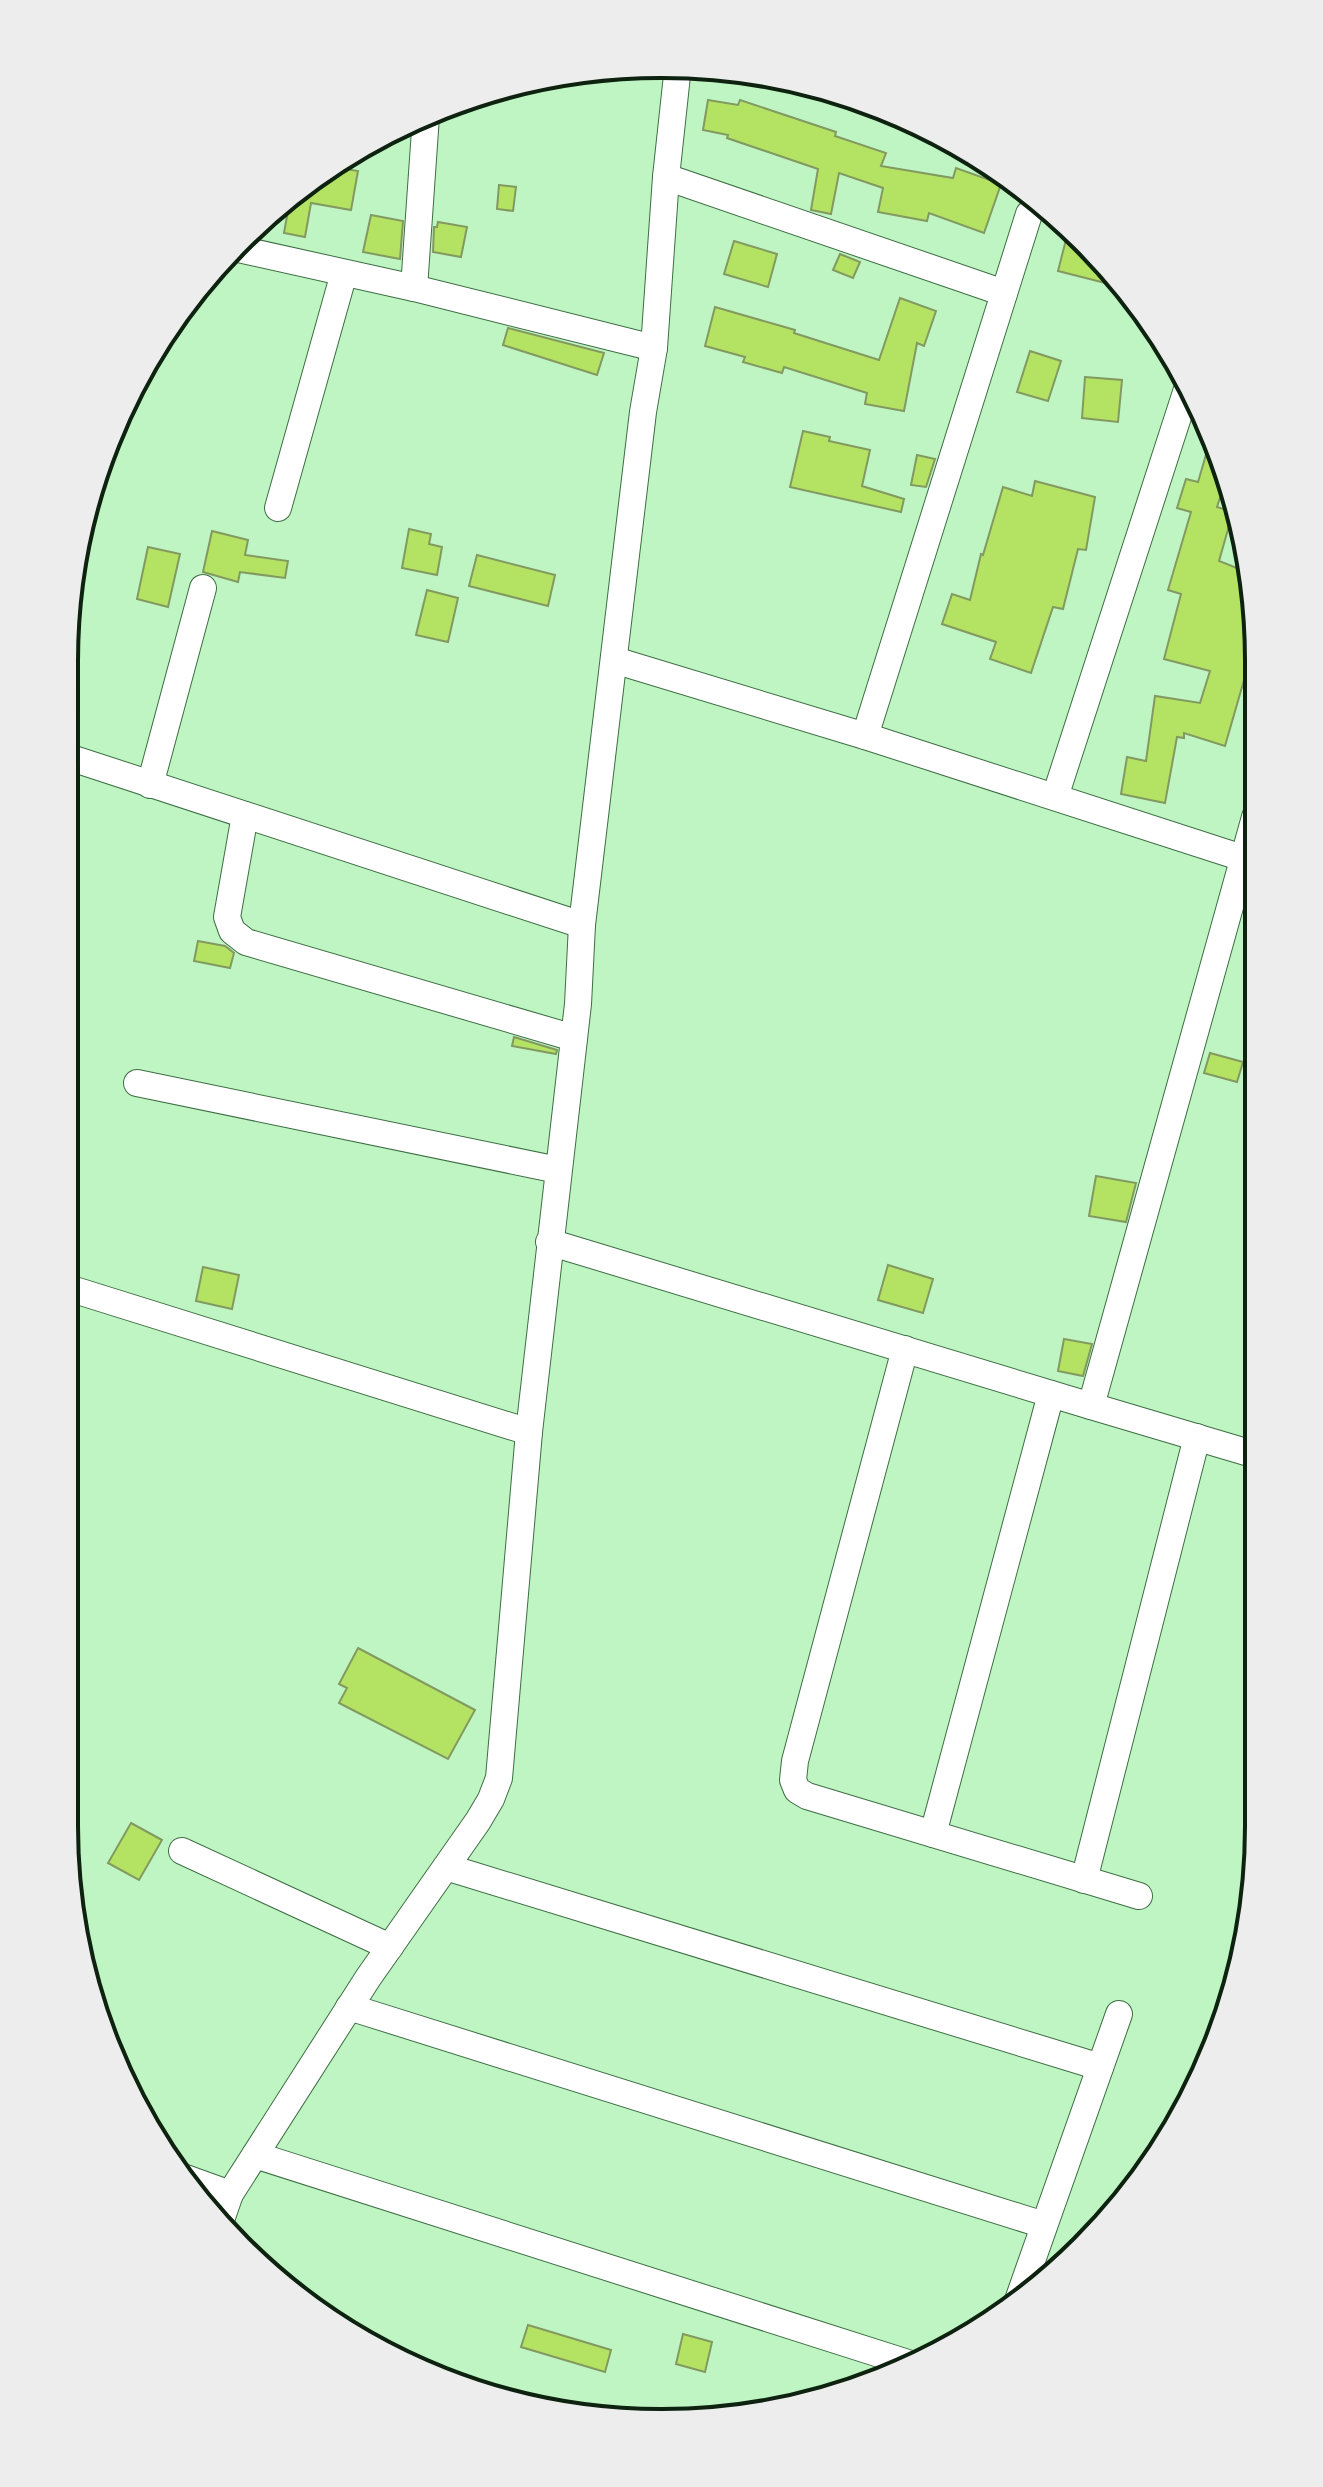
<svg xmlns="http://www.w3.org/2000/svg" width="1323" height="2487" viewBox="0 0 1323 2487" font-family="'PT Sans',sans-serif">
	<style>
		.building { fill: #b4e364; stroke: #829a60; stroke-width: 2 }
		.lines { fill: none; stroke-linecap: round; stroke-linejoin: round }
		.street-casing { stroke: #3d6e43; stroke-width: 28 }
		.street { stroke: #fff; stroke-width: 26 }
		.rim { fill: none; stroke: #0e2210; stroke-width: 4 }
	</style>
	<rect width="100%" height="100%" fill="#bff4c3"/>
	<g class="building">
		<path d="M708 100 738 105 740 100 836 132 835 136 886 153 881 166 953 178 956 168 1001 184 984 233 929 213 927 221 878 212 883 188 839 173 831 214 811 210 818 169 727 138 728 135 703 130Z"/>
		<path d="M347 156 345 169 358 171 351 210 311 203 305 237 284 233 290 199 287 198Z"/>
		<path d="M499 185 516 187 513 211 497 209Z"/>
		<path d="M371 215 403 221 400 259 363 252Z"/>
		<path d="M438 222 467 227 461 257 433 252 434 227H437Z"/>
		<path d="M1069 228 1108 272 1121 287 1058 271Z"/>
		<path d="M734 241 777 254 768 287 724 274Z"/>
		<path d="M840 254 860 262 853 278 833 270Z"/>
		<path d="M900 298 936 311 924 346 917 343 904 411 865 404 867 393 784 367 782 373 743 362 745 357 705 346 715 307 795 330 794 333 879 360Z"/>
		<path d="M508 328 604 353 597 375 503 345Z"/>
		<path d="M1030 351 1061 361 1048 401 1017 392Z"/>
		<path d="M1085 377 1122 380 1118 422 1082 418Z"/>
		<path d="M803 431 830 437 829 441 870 450 862 486 904 499 901 512 790 487Z"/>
		<path d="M1213 431 1226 479 1217 507 1233 512 1219 561 1252 574 1254 583V671L1251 682 1244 680 1225 746 1184 733V738L1177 737 1165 803 1121 794 1127 757 1146 761 1155 696 1200 703 1210 671 1164 659 1181 594 1168 590 1191 512 1177 508 1186 479 1198 482Z"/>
		<path d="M917 455 935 459 926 487 911 485Z"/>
		<path d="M1035 481 1095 497 1086 550 1078 549 1063 609 1053 607 1031 673 990 659 996 642 942 624 952 594 970 600 981 554 983 555 1003 487 1032 496Z"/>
		<path d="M409 529 431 534 429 544 442 547 437 575 402 568Z"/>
		<path d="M212 531 248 540 245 555 288 561 285 578 240 572 238 582 203 572Z"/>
		<path d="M148 547 180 554 168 607 137 599Z"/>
		<path d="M477 555 555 575 548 606 469 586Z"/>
		<path d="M427 590 458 598 448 642 416 635Z"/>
		<path d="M198 941 225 946 234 953 230 968 194 961Z"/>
		<path d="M514 1037 557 1050 556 1054 512 1046Z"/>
		<path d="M1210 1053 1243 1062 1237 1082 1204 1073Z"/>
		<path d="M1096 1176 1136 1183 1126 1222 1089 1216Z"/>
		<path d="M888 1265 933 1279 923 1313 878 1300Z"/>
		<path d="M203 1267 239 1275 232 1309 196 1301Z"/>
		<path d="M1064 1339 1092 1344 1083 1376 1058 1371Z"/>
		<path d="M358 1648 475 1710 448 1759 339 1703 347 1688 339 1684Z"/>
		<path d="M131 1823 162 1840 139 1880 108 1863Z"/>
		<path d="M528 2325 611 2350 605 2372 521 2347Z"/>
		<path d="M683 2334 712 2342 705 2372 676 2364Z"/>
	</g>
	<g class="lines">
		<g class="street-casing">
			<g id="street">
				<path d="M666 177 1004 293"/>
				<path d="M234 248 414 288 654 348"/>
				<path d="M414 288 426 116"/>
				<path d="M278 508 344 273"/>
				<path d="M614 660 865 736 1255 862"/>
				<path d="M865 736 1029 214"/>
				<path d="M65 756 582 925"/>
				<path d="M150 785 203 588"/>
				<path d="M1055 797 1188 386"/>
				<path d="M245 815 227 917 232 931 246 942 574 1038"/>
				<path d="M137 1083 558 1170"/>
				<path d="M549 1242 1091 1406 1255 817"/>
				<path d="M65 1287 529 1432"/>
				<path d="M905 1349 795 1761 793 1780 797 1790 807 1796 1139 1896"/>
				<path d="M1091 1406 1256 1455"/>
				<path d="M933 1834 1051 1394"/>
				<path d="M182 1851 390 1947"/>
				<path d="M446 1867 1100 2067"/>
				<path d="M1084 1880 1197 1437"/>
				<path d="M349 2007 1044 2225"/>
				<path d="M255 2155 914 2365"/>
				<path d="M180 2176 230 2194"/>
				<path d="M221 2220 230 2194 368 1978 478 1821 491 1799 499 1778 529 1432 578 1004 582 925 643 412 654 348 666 177 678 66"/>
				<path d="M1017 2303 1119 2014"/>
			</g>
		</g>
		<use href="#street" class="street"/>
	</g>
	<path d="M0 0H1323V2487H0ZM661 78H662A583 583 0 0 1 1245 661V1826A583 583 0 0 1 662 2409H661A583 583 0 0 1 78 1826V661A583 583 0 0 1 661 78Z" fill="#ecedec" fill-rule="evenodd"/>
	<path class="rim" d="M661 78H662A583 583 0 0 1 1245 661V1826A583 583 0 0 1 662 2409H661A583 583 0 0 1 78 1826V661A583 583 0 0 1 661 78Z"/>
</svg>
